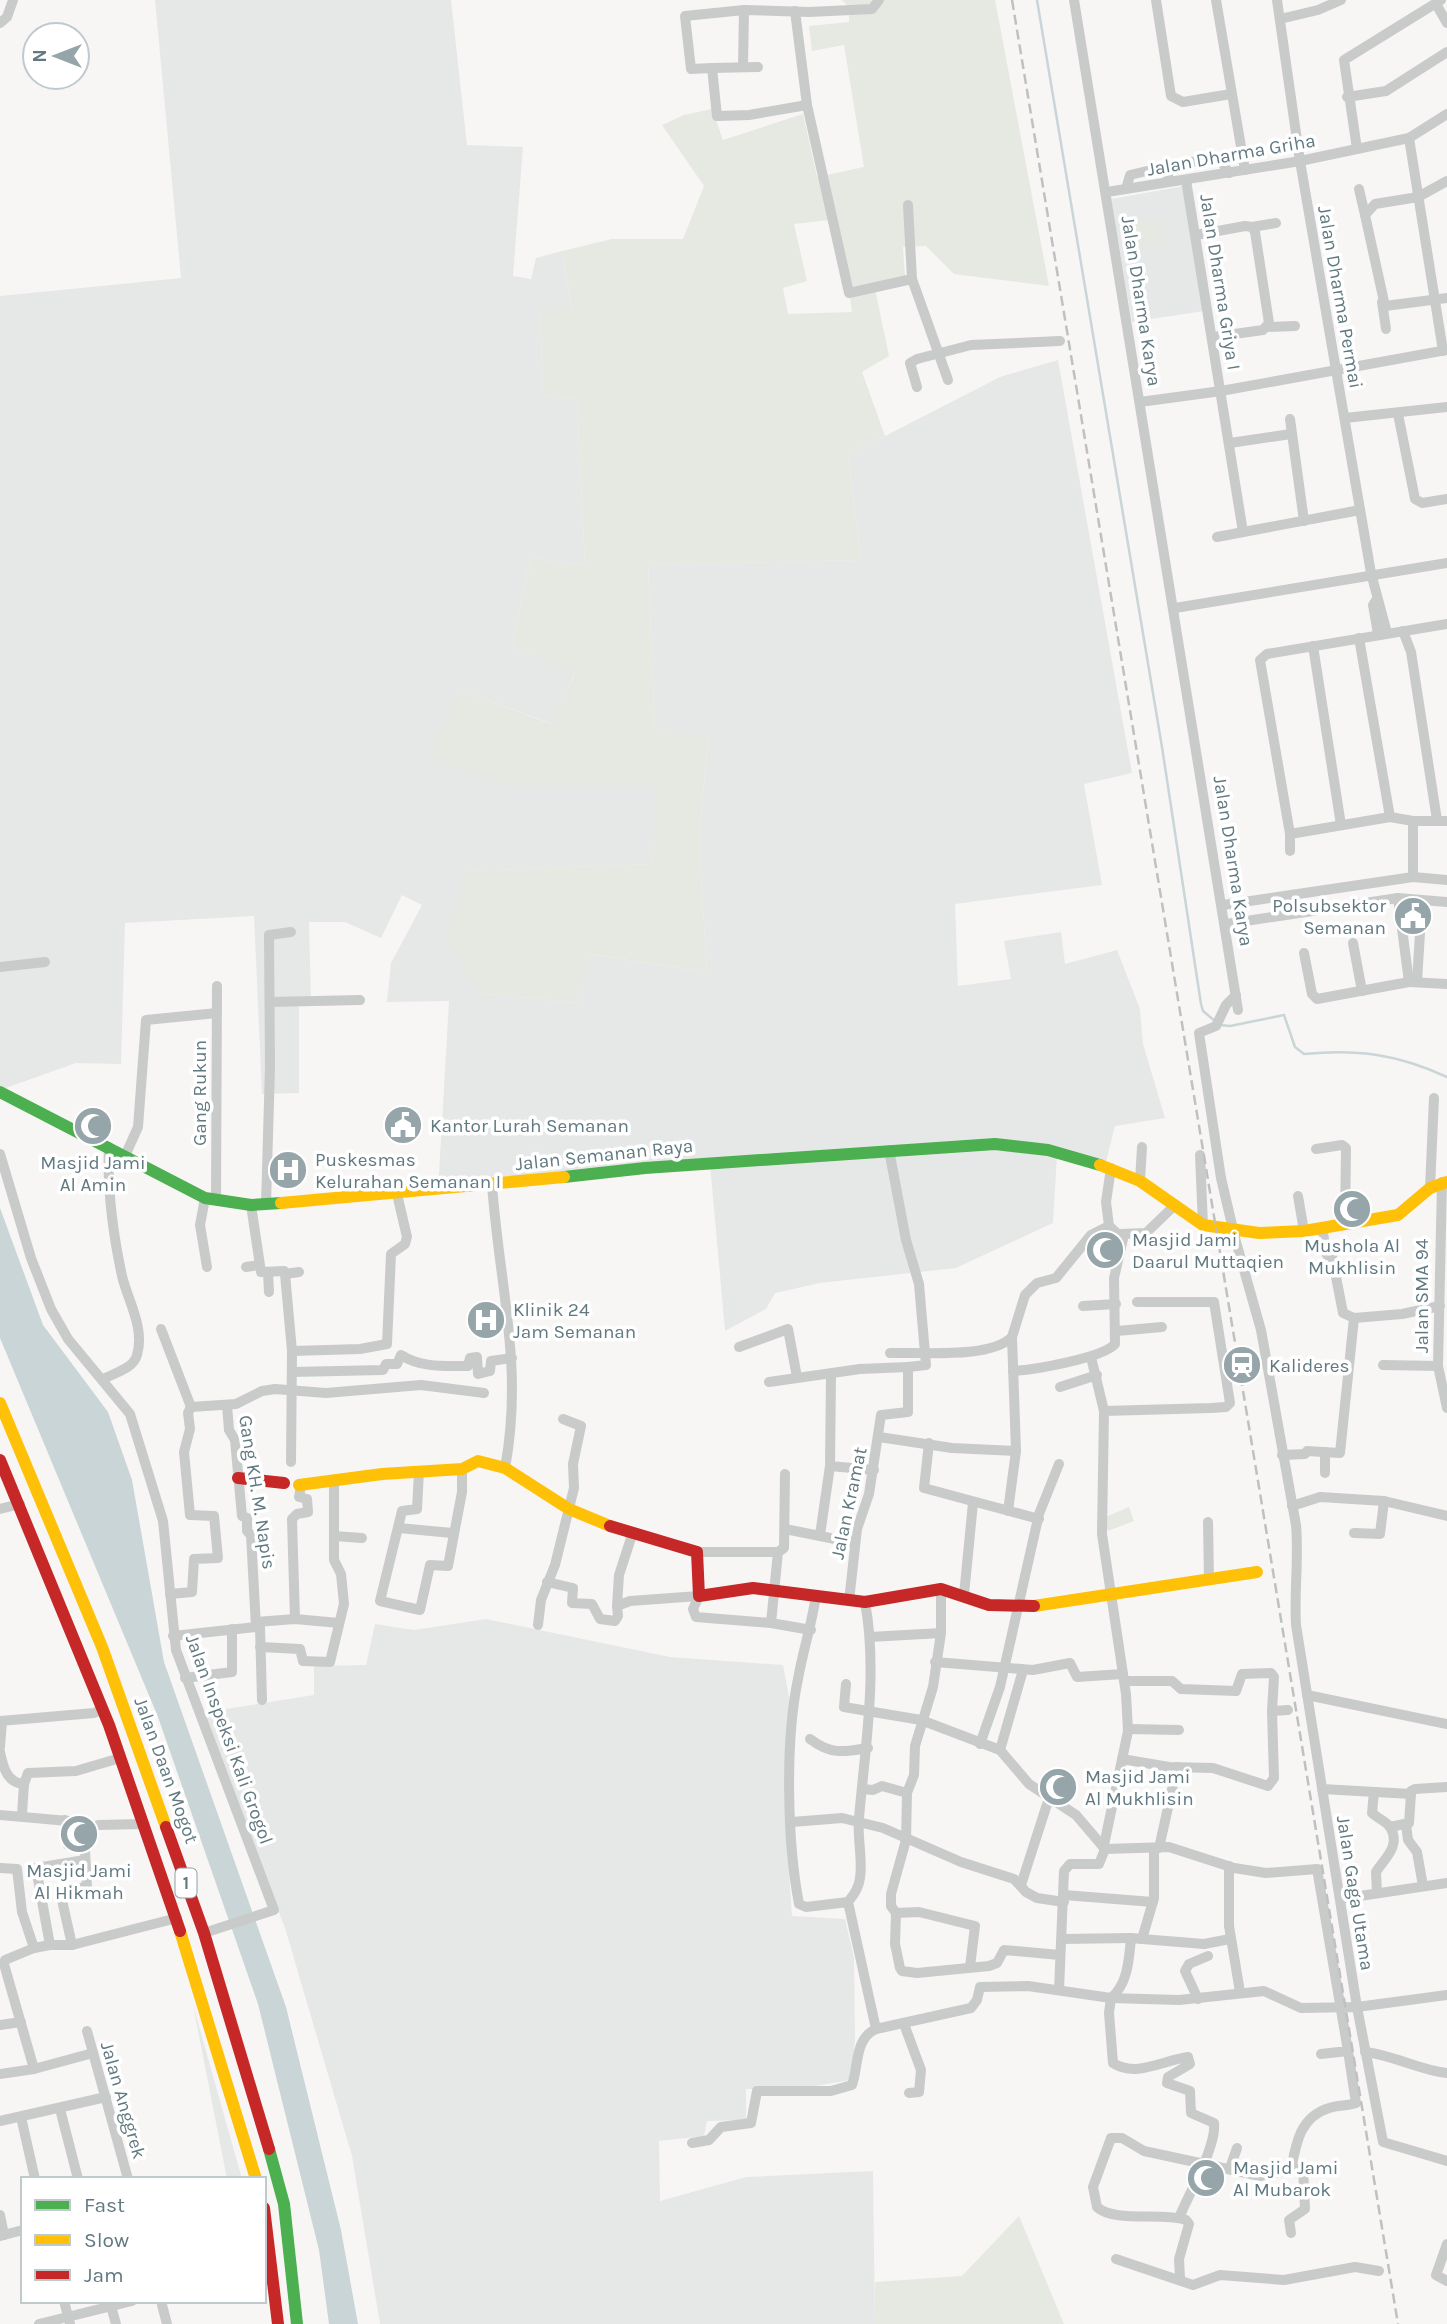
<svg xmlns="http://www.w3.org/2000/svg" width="1447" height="2324" viewBox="0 0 1447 2324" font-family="Karla,sans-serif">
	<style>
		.built { fill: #e6e8e7 }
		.green { fill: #e6e8e2; fill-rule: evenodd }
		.water { fill: #c9d5d6 }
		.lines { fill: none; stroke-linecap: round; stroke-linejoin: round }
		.stream { stroke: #c9d5d6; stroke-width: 2.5 }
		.street-tunnel { stroke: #cad0d2; stroke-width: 10; stroke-dasharray: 10 5; stroke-linecap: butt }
		.street { stroke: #c9cbcb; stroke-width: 10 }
		.fast { stroke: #4caf50; stroke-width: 12 }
		.slow { stroke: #ffc107; stroke-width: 12 }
		.jam { stroke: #c62828; stroke-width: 12 }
		.rail { stroke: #bfc0c1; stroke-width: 2.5; stroke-dasharray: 10 5; stroke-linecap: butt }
		.labels { text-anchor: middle; stroke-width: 7; stroke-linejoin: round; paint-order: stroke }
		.shield { fill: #fff; stroke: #90a1a6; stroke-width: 2 }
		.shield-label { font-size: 18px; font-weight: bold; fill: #617980 }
		.street-label { font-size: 19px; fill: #617980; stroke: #fff }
		.poi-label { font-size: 19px; fill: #617980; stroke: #fff; text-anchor: start }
	</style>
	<rect width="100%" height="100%" fill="#f7f6f5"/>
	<g class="built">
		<path d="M155 0H451L467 145 523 147 513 276 531 279 536 258 562 251 572 309H540L543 395 577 400 585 565 564 564 531 557 512 646 575 672 552 724 460 690 509 786H658L652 864 468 871 478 993 577 1003 588 954 707 972 699 840 708 740 655 729 648 565 861 560 848 455 1000 377 1058 360 1132 773 1084 784 1102 885 955 904 958 986 1011 979 1004 941 1061 932 1065 964 1117 950 1140 1009 1143 1044 1165 1118 1115 1126 1105 1166 1057 1156 1053 1223 956 1268 820 1283 775 1293 766 1309 725 1331 710 1164 438 1191 449 1001 387 1002 391 963 422 905 402 895 381 938 345 922H309L311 1000 299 1001V1093L262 1094 254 916 125 923 121 1064 76 1063 0 1090V296L181 278Z"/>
		<path d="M1184 186 1204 311 1132 322 1111 199Z"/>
		<path d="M486 1619 670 1657 783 1665 790 1702 784 1791 792 1916 845 1919 854 1957 855 2039 851 2080 803 2088 746 2089V2120L707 2121 704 2136 659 2141 660 2201 746 2177 873 2171 875 2324H380L352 2156 285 1928 201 1713 314 1695V1666L366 1665 375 1624 414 1630Z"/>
		<path d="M193 2005 242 2179H227Z"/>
	</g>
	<g class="green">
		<path d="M842 0H995L1049 286 954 274 926 246 903 247 905 278 874 284 889 356 862 372 885 436 848 455 861 560 648 565 655 729 708 739 699 840 707 972 589 954 577 1003 478 993 447 935 467 871 652 864 657 786H509L427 756 460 690 551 724 575 673 512 646 531 557 564 564 585 565 577 400 543 395 540 309 572 308 562 251 612 239H683L704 186 662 125 684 115 712 109 723 140 803 114 817 177 864 167 844 45 812 51 809 26 849 22V7ZM830 220 844 252 852 312 788 314 783 288 807 281 794 224Z"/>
		<path d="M1160 219 1163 242 1125 248 1121 225Z"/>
		<path d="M1129 1507 1134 1521 1108 1531 1103 1518Z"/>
		<path d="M1019 2216 1064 2324H875V2282L962 2276Z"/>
	</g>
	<path class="water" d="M0 1208 43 1325 108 1412 132 1480 164 1662 286 2007 341 2230 358 2324H329L319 2250 258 2004 158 1717 0 1338Z"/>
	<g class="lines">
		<g class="stream">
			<path d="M1037 0 1162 747 1201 1004 1203 1011 1215 1021"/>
			<path d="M1220 1025 1230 1026 1284 1015 1295 1047 1304 1054C1358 1049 1397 1054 1447 1077"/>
		</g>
		<path class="street-tunnel" d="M68 1821 98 1825"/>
		<g class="street">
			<path d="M1074 0 1238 1010"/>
			<path d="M1156 0 1171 96 1183 102 1231 94"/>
			<path d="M1216 0 1245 170"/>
			<path d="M1277 0 1300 161 1371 573 1387 633"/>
			<path d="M1436 4 1447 23"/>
			<path d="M795 11 807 105 849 293 912 279 908 205"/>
			<path d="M1280 19 1318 10 1341 0"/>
			<path d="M0 23 7 17 13 0"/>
			<path d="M743 67 744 10"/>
			<path d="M712 68 758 67"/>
			<path d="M1347 97 1386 91 1447 52"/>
			<path d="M807 105 749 115 717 116 712 68 691 69 685 16 744 10 809 12 872 9 879 0"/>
			<path d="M1409 138 1443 351"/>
			<path d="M1357 149 1344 60 1441 0"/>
			<path d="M1168 166 1219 158 1229 173"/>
			<path d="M1186 180 1243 532"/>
			<path d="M1447 181 1418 197 1375 204 1365 215 1385 306 1447 298"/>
			<path d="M1126 189 1130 175 1168 166V182"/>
			<path d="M1359 189 1365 215"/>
			<path d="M1107 192 1300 161 1409 138 1447 114"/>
			<path d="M1252 227 1276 223"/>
			<path d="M1196 235 1245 226 1252 227 1255 232 1269 323 1263 330 1213 337"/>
			<path d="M912 279 948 380"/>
			<path d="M1382 302 1386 329"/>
			<path d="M1267 327 1295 326"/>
			<path d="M917 387 910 363 917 359 971 345 1060 341"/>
			<path d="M1140 402 1221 391 1447 350"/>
			<path d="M1398 414 1415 499 1422 503 1447 499"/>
			<path d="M1345 418 1447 407"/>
			<path d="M1290 419 1304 521"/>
			<path d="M1230 443 1291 434"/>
			<path d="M1217 537 1360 510"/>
			<path d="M1377 599 1373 605 1378 634"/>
			<path d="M1175 608 1447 563"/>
			<path d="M1403 631 1411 652 1437 820"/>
			<path d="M1359 638 1390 817"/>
			<path d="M1313 646 1341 825"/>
			<path d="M1413 821 1390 817 1290 834 1260 660 1267 654 1447 624"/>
			<path d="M1290 834V851"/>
			<path d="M1413 877V821H1447"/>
			<path d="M1398 898 1409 982 1447 984"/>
			<path d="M1223 905 1413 877 1447 880"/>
			<path d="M1226 924 1398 898 1447 902"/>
			<path d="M1353 943 1362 991"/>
			<path d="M1304 953 1312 994 1317 999 1409 982"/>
			<path d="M0 967 45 962"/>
			<path d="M1417 982 1422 900"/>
			<path d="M270 1002 360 1000"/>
			<path d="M1316 1149 1342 1145 1346 1148 1345 1224"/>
			<path d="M889 1150 906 1240 919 1284 926 1365 908 1367"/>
			<path d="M0 1154 31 1258 51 1309 68 1339 130 1414 163 1521 176 1650 274 1910 204 1933"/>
			<path d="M1200 1155 1203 1225"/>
			<path d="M125 1156 138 1127 146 1020 217 1013"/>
			<path d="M1140 1181 1142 1147"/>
			<path d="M1442 1182 1438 1366 1447 1408"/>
			<path d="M492 1184C499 1285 524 1366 505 1468"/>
			<path d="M1430 1188 1434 1098"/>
			<path d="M1298 1196 1304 1231"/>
			<path d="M205 1198 200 1225 207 1267"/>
			<path d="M216 1200 217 986"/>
			<path d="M266 1204 270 1067 269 935 291 932"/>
			<path d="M251 1205 261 1272 284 1271 285 1274 292 1351 291 1462"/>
			<path d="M1232 1225 1221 1178 1199 1033 1216 1026 1226 1005 1236 995"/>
			<path d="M1109 1226 1106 1202 1111 1168"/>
			<path d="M1233 1231 1261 1330 1296 1525C1299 1559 1294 1591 1296 1625L1357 2007 1447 1995"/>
			<path d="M1121 1234 1146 1233 1174 1206"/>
			<path d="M246 1267 259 1265"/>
			<path d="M268 1273 269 1292"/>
			<path d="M285 1274 299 1272"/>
			<path d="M1083 1306 1116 1304"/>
			<path d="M1354 1318 1402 1314 1440 1306"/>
			<path d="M161 1329 191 1407"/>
			<path d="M1117 1331 1162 1327"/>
			<path d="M739 1347 788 1329 797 1377"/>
			<path d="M292 1351 360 1349 387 1344 391 1254 405 1244 407 1237 397 1194"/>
			<path d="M890 1353C922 1352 990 1359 1012 1337"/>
			<path d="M1091 1357 1104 1411 1102 1534 1126 1694 1128 1731 1104 1845"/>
			<path d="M1383 1365 1438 1366"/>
			<path d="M1013 1371C1033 1370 1103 1358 1115 1344L1114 1278 1123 1239 1109 1226"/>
			<path d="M292 1372 383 1370 386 1364H397L401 1355C421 1368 445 1366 468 1366L470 1358 477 1357 478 1374 490 1371 491 1361 512 1358"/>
			<path d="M831 1375 830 1466 874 1470"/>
			<path d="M103 1379C115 1373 134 1368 137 1355 145 1328 128 1301 122 1276 113 1234 107 1190 109 1147"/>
			<path d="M769 1382 860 1369 908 1367V1412L881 1415 869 1494 857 1529 849 1601"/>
			<path d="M1060 1387 1097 1375"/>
			<path d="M227 1405 229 1430 235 1440 242 1516 247 1518V1531L251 1535 256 1627H260L262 1700"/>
			<path d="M191 1407 236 1404 262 1391 275 1389 326 1393 421 1385 484 1393"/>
			<path d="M1104 1411 1211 1408 1226 1407 1230 1403 1214 1302H1137"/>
			<path d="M879 1437 952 1448 1016 1451"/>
			<path d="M929 1443 924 1488 1039 1519"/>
			<path d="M1282 1455 1305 1454 1307 1451 1340 1453 1354 1318 1343 1313 1332 1256 1327 1255 1322 1228"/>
			<path d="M419 1471 417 1509 402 1511 380 1601 420 1610 430 1565 448 1566 462 1492V1469"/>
			<path d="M1325 1473V1452"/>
			<path d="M785 1474 784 1548 778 1552 771 1623 811 1630"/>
			<path d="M1292 1506 1320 1497 1384 1501 1447 1516"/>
			<path d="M0 1509 20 1504"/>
			<path d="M1008 1511 1016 1451 1012 1337 1025 1295 1037 1283 1056 1278 1091 1235 1109 1226"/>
			<path d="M1208 1522 1209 1580"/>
			<path d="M399 1528 452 1533"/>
			<path d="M785 1529 855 1543"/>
			<path d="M1354 1533 1380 1534 1384 1501"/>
			<path d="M820 1535 830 1466"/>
			<path d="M334 1536 362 1538"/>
			<path d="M697 1552H778"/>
			<path d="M547 1582 573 1588 572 1603 592 1604 600 1619 615 1621 618 1616 617 1606 630 1601 699 1596 693 1609 696 1617 771 1623"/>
			<path d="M941 1589V1633L933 1687 915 1746 914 1775 907 1793 906 1840 891 1894V1906L896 1913 895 1944 900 1968 902 1971 917 1973 989 1966 997 1963 1004 1950 1060 1955"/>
			<path d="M170 1594 192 1592 194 1559 218 1558 214 1516 190 1515 184 1452 190 1429 188 1413 191 1407"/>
			<path d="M964 1595 973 1503"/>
			<path d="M617 1606 619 1575 632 1535"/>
			<path d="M295 1619 292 1519 297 1514 308 1512 307 1499 299 1497 301 1486"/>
			<path d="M256 1622 295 1619 339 1623"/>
			<path d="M538 1625 541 1600 555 1565 574 1488 573 1464 581 1426 563 1419"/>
			<path d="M173 1636 256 1627"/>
			<path d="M870 1637 941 1633"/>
			<path d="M260 1647 300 1649 303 1661 330 1662 344 1604 341 1574 334 1560V1482"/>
			<path d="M935 1662 1033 1670 1070 1663 1077 1677 1123 1674"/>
			<path d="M185 1678 232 1672V1629"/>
			<path d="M1124 1681H1172L1181 1689 1236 1691 1242 1674 1271 1673 1274 1677 1272 1711"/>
			<path d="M846 1684 844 1707 921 1720 1000 1750 1029 1784 1076 1815 1105 1849 1169 1847 1234 1868 1266 1873 1317 1869 1348 2051 1321 2054"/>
			<path d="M1307 1695 1447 1724"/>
			<path d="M0 1721 94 1713 103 1709"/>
			<path d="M1128 1729 1179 1730"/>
			<path d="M810 1739C831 1755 844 1752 868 1748"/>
			<path d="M980 1744 1000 1687 1039 1514 1059 1464"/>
			<path d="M0 1747 2 1721"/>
			<path d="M1000 1750 1023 1670"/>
			<path d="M0 1752C3 1767 7 1783 24 1784"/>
			<path d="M1122 1759 1169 1767 1213 1768 1268 1786 1274 1778 1272 1711 1288 1710"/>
			<path d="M862 1789 873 1790 882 1786 907 1793"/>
			<path d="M1322 1789 1411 1794V1791L1415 1789 1447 1787"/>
			<path d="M1374 1792 1372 1813C1377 1818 1386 1821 1390 1827 1402 1846 1383 1860 1376 1872L1377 1893"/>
			<path d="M22 1814 24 1784 28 1773 76 1771 120 1758"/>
			<path d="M0 1815 68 1821"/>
			<path d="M65 1820 68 1845 85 1850 87 1887 60 1891 72 1945"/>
			<path d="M792 1822 842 1818 883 1828 961 1862 1014 1879 1026 1892 1037 1898 1064 1902"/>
			<path d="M1406 1824 1408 1840 1417 1852 1423 1886"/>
			<path d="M98 1825 143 1824"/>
			<path d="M1390 1827 1409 1823 1411 1794"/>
			<path d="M1154 1848V1898L1142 1939 1131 1938C1129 1959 1128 1984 1111 1998L1109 2013 1113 2063C1136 2078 1164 2060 1188 2057L1190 2064 1168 2077 1167 2083 1190 2091 1191 2113 1214 2123C1217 2146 1188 2195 1179 2218"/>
			<path d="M1159 1848 1177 1767"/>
			<path d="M1229 1866V1926L1240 1992"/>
			<path d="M0 1868 17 1869 22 1912 34 1948 50 1945 36 1868 85 1860"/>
			<path d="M1021 1885 1049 1798"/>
			<path d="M1064 1895 1153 1902"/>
			<path d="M1340 1899 1447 1883"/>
			<path d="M848 1902C854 1895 859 1887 860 1878 863 1859 857 1838 859 1818 865 1748 878 1672 865 1602"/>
			<path d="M896 1913 919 1912 975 1926 970 1967"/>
			<path d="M1062 1939 1131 1938"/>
			<path d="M1142 1939 1204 1944 1230 1939"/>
			<path d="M50 1945H72L177 1918"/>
			<path d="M34 1948 5 1960 4 1964 34 2069"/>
			<path d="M1059 1990 1064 1871 1070 1864H1099L1105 1849"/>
			<path d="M1198 1999 1185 1971 1189 1964 1208 1956"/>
			<path d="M904 2024 921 2070 919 2092 909 2093"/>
			<path d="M0 2025 21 2022"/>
			<path d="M876 2029 971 2008 977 2000 980 1987 1028 1986 1111 1998 1179 2000 1264 1991 1301 2008 1357 2007 1383 2142 1447 2161"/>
			<path d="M87 2031 128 2179"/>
			<path d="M1365 2052C1394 2055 1418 2070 1447 2073"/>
			<path d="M0 2074 34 2069 93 2053"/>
			<path d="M60 2109 78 2179"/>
			<path d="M21 2117 35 2179"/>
			<path d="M0 2121 106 2097"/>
			<path d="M692 2143 709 2140 721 2127 751 2123 757 2091H831L852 2085C859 2066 854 2039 876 2029L848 1902 806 1907 799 1904C787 1841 785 1741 798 1679 803 1650 812 1624 816 1595"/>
			<path d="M1230 2168 1237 2148"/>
			<path d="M1291 2170C1296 2143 1300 2117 1329 2108 1338 2105 1348 2106 1356 2103L1348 2051"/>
			<path d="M0 2215 4 2235"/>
			<path d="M1291 2233 1289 2220 1305 2209 1303 2167"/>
			<path d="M0 2236 23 2230"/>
			<path d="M1447 2244 1436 2275 1447 2281"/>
			<path d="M1116 2259 1193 2285 1220 2275 1284 2280 1355 2267 1379 2271"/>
			<path d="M1180 2278 1179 2259 1189 2224 1186 2220C1162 2212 1114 2223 1097 2207L1093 2187 1111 2138H1122L1144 2151 1260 2176 1307 2167"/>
			<path d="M64 2301 70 2324"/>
			<path d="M161 2301 167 2324"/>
			<path d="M111 2306 116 2324"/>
			<path d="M39 2324 132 2301"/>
		</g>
		<g class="fast">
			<path d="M0 1092 205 1198 251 1205 281 1203"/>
			<path d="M564 1177 645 1168 995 1144 1048 1150 1100 1165"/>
			<path d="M269 2149 284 2204 297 2324"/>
		</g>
		<g class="slow">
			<path d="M1100 1165 1140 1181 1203 1225 1259 1233 1304 1231 1398 1215 1430 1188 1447 1182"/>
			<path d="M281 1203 564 1177"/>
			<path d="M0 1403 102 1647 166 1827"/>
			<path d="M299 1485 382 1474 462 1469 478 1461 505 1468 569 1509 610 1526"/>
			<path d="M1034 1606 1257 1572"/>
			<path d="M180 1931 256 2179"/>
		</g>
		<g class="jam">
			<path d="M0 1460 109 1725 180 1931"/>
			<path d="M238 1478 284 1483"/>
			<path d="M610 1526 697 1552 699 1596 753 1588 865 1602 941 1589 989 1605 1034 1606"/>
			<path d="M166 1827 204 1933 269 2149"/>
			<path d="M264 2208 278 2324"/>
		</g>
		<path class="rail" d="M1012 0 1398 2324"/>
	</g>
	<defs>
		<g id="civic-disc" transform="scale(2.0125)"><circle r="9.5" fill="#96a5a9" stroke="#fff"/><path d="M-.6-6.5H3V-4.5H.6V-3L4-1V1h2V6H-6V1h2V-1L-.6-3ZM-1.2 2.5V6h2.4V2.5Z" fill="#fff"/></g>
		<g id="mosque-disc" transform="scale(2.0125)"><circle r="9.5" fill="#96a5a9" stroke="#fff"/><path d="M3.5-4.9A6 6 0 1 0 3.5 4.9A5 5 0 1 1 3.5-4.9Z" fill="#fff"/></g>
		<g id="hospital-disc" transform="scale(2.0125)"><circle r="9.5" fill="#96a5a9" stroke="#fff"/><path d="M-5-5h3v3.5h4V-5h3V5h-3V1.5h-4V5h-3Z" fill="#fff"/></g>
		<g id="station-disc" transform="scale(2.0125)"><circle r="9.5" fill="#96a5a9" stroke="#fff"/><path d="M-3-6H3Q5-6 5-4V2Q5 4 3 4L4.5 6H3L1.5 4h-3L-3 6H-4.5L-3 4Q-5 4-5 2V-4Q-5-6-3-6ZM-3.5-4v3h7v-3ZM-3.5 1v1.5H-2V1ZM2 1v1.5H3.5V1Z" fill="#fff"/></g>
	</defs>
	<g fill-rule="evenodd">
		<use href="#civic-disc" x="1413" y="916"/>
		<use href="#civic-disc" x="403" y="1125"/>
		<use href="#mosque-disc" x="93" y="1126"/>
		<use href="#hospital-disc" x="288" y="1170"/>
		<use href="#mosque-disc" x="1352" y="1209"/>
		<use href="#mosque-disc" x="1105" y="1250"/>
		<use href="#hospital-disc" x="486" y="1320"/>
		<use href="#station-disc" x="1242" y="1365"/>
		<use href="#mosque-disc" x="1058" y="1787"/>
		<use href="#mosque-disc" x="79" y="1834"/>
		<use href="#mosque-disc" x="1206" y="2178"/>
	</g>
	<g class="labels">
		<rect class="shield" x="175.5" y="1868.5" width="21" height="29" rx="5"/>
		<g class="shield-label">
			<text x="186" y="1889">1</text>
		</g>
		<g class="street-label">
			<text transform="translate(1231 154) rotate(-10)" y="7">Jalan Dharma Griha</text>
			<text transform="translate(1221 282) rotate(81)" y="7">Jalan Dharma Griya I</text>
			<text transform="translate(1341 297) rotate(80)" y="7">Jalan Dharma Permai</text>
			<text transform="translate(1142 301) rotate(81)" y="7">Jalan Dharma Karya</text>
			<text transform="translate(1234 861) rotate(81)" y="7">Jalan Dharma Karya</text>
			<text transform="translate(199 1093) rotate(-90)" y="7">Gang Rukun</text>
			<text transform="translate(604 1154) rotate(-6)" y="7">Jalan Semanan Raya</text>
			<text transform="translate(1421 1296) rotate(-90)" y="7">Jalan SMA 94</text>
			<text transform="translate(258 1492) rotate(81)" y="7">Gang KH. M. Napis</text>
			<text transform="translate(848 1503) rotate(-78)" y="7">Jalan Kramat</text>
			<text transform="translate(230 1739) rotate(70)" y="7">Jalan Inspeksi Kali Grogol</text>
			<text transform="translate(167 1770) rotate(70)" y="7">Jalan Daan Mogot</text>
			<text transform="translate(1356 1893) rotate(81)" y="7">Jalan Gaga Utama</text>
			<text transform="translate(124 2100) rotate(74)" y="7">Jalan Anggrek</text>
		</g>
		<g class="poi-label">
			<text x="1386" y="912" text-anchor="end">Polsubsektor<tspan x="1386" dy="22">Semanan</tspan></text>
			<text x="430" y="1132">Kantor Lurah Semanan</text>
			<text x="315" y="1166">Puskesmas<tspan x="315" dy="22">Kelurahan Semanan I</tspan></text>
			<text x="93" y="1169" text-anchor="middle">Masjid Jami<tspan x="93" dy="22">Al Amin</tspan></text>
			<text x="1132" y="1246">Masjid Jami<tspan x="1132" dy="22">Daarul Muttaqien</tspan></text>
			<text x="1352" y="1252" text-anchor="middle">Mushola Al<tspan x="1352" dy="22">Mukhlisin</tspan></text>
			<text x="513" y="1316">Klinik 24<tspan x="513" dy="22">Jam Semanan</tspan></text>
			<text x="1269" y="1372">Kalideres</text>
			<text x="1085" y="1783">Masjid Jami<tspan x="1085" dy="22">Al Mukhlisin</tspan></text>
			<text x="79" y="1877" text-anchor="middle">Masjid Jami<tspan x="79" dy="22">Al Hikmah</tspan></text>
			<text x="1233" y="2174">Masjid Jami<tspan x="1233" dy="22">Al Mubarok</tspan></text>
		</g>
	</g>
	<rect x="21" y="2177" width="245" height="126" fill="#ffffff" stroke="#c0c9cc" stroke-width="2"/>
	<rect x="35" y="2200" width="35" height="10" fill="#4caf50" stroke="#c0c9cc" stroke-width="2"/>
	<text x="84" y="2212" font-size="21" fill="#617980">Fast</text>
	<rect x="35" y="2235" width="35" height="10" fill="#ffc107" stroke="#c0c9cc" stroke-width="2"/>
	<text x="84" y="2247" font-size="21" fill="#617980">Slow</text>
	<rect x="35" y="2270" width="35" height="10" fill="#c62828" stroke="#c0c9cc" stroke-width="2"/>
	<text x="84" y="2282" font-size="21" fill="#617980">Jam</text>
	<g transform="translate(56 56) rotate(270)"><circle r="33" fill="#ffffff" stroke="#c0c9cc" stroke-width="2"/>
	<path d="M0-5L12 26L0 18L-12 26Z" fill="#96a5a9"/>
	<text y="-10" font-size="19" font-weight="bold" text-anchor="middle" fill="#617980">N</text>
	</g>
</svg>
